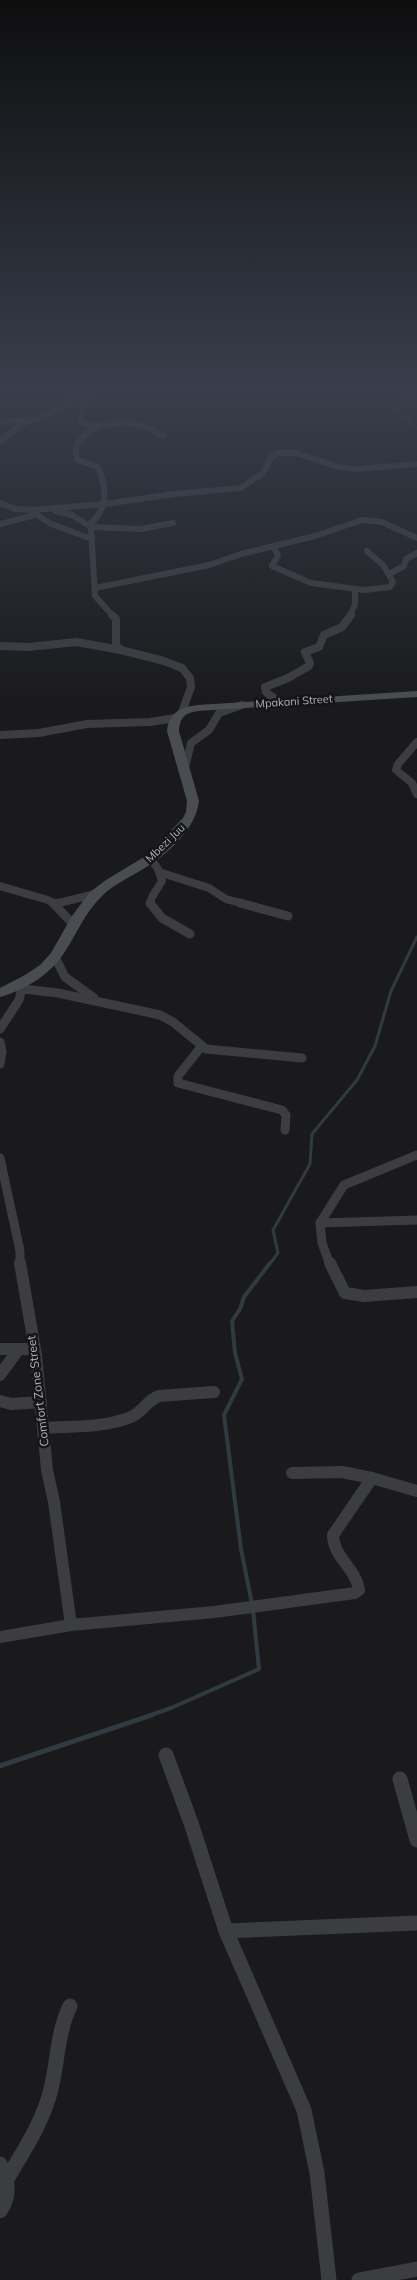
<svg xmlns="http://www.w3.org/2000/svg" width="417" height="2280" viewBox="0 0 417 2280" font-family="Mulish,sans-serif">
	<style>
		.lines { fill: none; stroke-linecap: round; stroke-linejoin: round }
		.stream-far3 { stroke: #303b40; stroke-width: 2 }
		.stream-far2 { stroke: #303b40; stroke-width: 3 }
		.stream-far1 { stroke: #303b40; stroke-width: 4 }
		.stream { stroke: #303b40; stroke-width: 5 }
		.river { fill: #303b40; fill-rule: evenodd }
		.street-far4 { stroke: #3b3d41; stroke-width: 6 }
		.street-far3 { stroke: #3b3d41; stroke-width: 8 }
		.street-far2 { stroke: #3b3d41; stroke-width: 9 }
		.street-far1 { stroke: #3b3d41; stroke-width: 12 }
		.street { stroke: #3b3d41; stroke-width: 15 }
		.secondary { fill: #494c51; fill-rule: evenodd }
		.labels { text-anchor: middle; stroke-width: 5; stroke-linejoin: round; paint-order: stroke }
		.far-street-label { font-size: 11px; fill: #adb3bb; stroke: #151517 }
		.street-label { font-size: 12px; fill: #adb3bb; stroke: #151517 }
	</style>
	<rect width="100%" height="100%" fill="#1a1a1c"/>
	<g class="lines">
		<path class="stream-far3" d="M416 391 389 405 404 415 412 426 417 428"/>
		<path class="stream-far2" d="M269 1265 278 1253 273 1230 310 1164 312 1134 357 1080 375 1046 391 991 417 937"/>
		<g class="stream-far1">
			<path d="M252 1604 241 1549 224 1415 242 1379 235 1353 232 1321 240 1309 244 1297 270 1263"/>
			<path d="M148 1716 171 1708 259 1669 253 1610"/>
		</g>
		<path class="stream" d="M0 1766 152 1715"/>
		<g class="river">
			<path d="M293 385H323C316 390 300 390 293 385Z"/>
			<path d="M345 385 417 388V394L350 388Z"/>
		</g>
		<g class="street-far4">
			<path d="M0 422 26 420"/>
			<path d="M0 442C7 436 13 429 21 425 44 413 70 412 80 385L101 387 83 403 81 421C92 431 109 422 122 423 137 423 151 428 163 436"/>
			<path d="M0 503 16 509 38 510"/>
			<path d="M30 510 51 524 92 539"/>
			<path d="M32 510 105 504 174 494 241 488 263 473 272 456 279 453H296L339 467 358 469 417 464"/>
			<path d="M55 511 72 515 91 527 95 596 113 616"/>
			<path d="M0 524 35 515"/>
			<path d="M88 525C109 510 107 489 98 467L78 460C70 442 85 437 98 426"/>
			<path d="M91 527 140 529 173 523"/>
			<path d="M273 546 278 555 272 566 311 583 365 590 390 587 393 582 383 565 367 551"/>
			<path d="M389 574 404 566 406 559 417 553"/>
			<path d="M95 588 209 565 241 554 315 536 362 520 382 522 417 538"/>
			<path d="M350 616 355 604V590"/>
		</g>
		<g class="street-far3">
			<path d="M112 615 116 619V645L121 650"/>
			<path d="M0 646 28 647 76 642 121 650 164 661 182 668 190 678 191 687 182 712"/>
			<path d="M280 703 266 692 265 687 288 678 309 666 310 663 305 652 319 647 324 635 342 627 351 615"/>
			<path d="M0 735 39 733 87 724 150 722 175 718"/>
			<path d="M417 742 398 764 396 770 412 783 417 794"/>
			<path d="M185 768 191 743 209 730 219 713 242 705"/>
			<path d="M162 873 209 888 226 899 244 904"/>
			<path d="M0 886 48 900 55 904"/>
			<path d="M55 904 95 894"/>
			<path d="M150 904 152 897 162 881 158 869 151 859"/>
		</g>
		<g class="street-far2">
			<path d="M53 903 74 925"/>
			<path d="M150 903 162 918 190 934"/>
			<path d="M240 903 288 916"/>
			<path d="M55 904 60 903"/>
			<path d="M55 957 65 977 94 998"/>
			<path d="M23 989 58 993 160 1015 173 1022 206 1049 302 1058"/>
			<path d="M0 1029 19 1000 23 984"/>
			<path d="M0 1042 2 1051 0 1064"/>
			<path d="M201 1047 178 1076V1083L282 1110 286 1115 285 1130"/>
			<path d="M0 1158 20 1251V1265"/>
			<path d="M320 1223 417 1220"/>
			<path d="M330 1265 322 1243 320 1223 344 1185 417 1155"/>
		</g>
		<g class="street-far1">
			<path d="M20 1263 36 1355 47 1470 54 1502 71 1625"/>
			<path d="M330 1263 345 1293 364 1296 417 1292"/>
			<path d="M0 1349H34"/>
			<path d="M0 1375 18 1350"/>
			<path d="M0 1401 11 1404 41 1402"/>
			<path d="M44 1428C72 1426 104 1428 131 1417 142 1413 147 1400 159 1396L214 1392"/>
			<path d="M292 1473 342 1472 372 1478"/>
			<path d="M0 1637 71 1625 214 1612 355 1593 359 1590C356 1568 333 1557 333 1535L372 1478 417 1491"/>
		</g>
		<g class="street">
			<path d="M166 1755 191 1823 226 1931 304 2110 317 2173 329 2280"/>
			<path d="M400 1779 417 1840"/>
			<path d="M226 1931 417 1923"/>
			<path d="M0 2164C8 2181 11 2195 0 2211"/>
			<path d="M7 2179C24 2150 43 2122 51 2089 58 2061 57 2033 70 2006"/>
			<path d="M359 2280 417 2269"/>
		</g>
		<path class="secondary" d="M417 691V697L198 711C185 713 180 717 179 731L199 801C196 829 167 855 143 869 129 878 114 884 102 896 84 913 76 936 62 956 49 975 23 991 0 997V988L25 975 40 965 51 953 72 916 90 892 106 880 149 854 183 818 186 812 187 801 167 731C169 712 181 707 198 705Z"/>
	</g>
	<linearGradient id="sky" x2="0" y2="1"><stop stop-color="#0e0e0f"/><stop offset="0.55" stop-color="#383e4b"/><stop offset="1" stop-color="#383e4b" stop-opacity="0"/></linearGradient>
	<rect width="417" height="705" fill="url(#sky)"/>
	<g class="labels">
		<g class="far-street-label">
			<text transform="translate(294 701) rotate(-4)" y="4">Mpakani Street</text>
			<text transform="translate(165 843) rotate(-44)" y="4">Mbezi Juu</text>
		</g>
		<g class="street-label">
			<text transform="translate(38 1391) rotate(-97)" y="4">Comfort Zone Street</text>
		</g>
	</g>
</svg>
